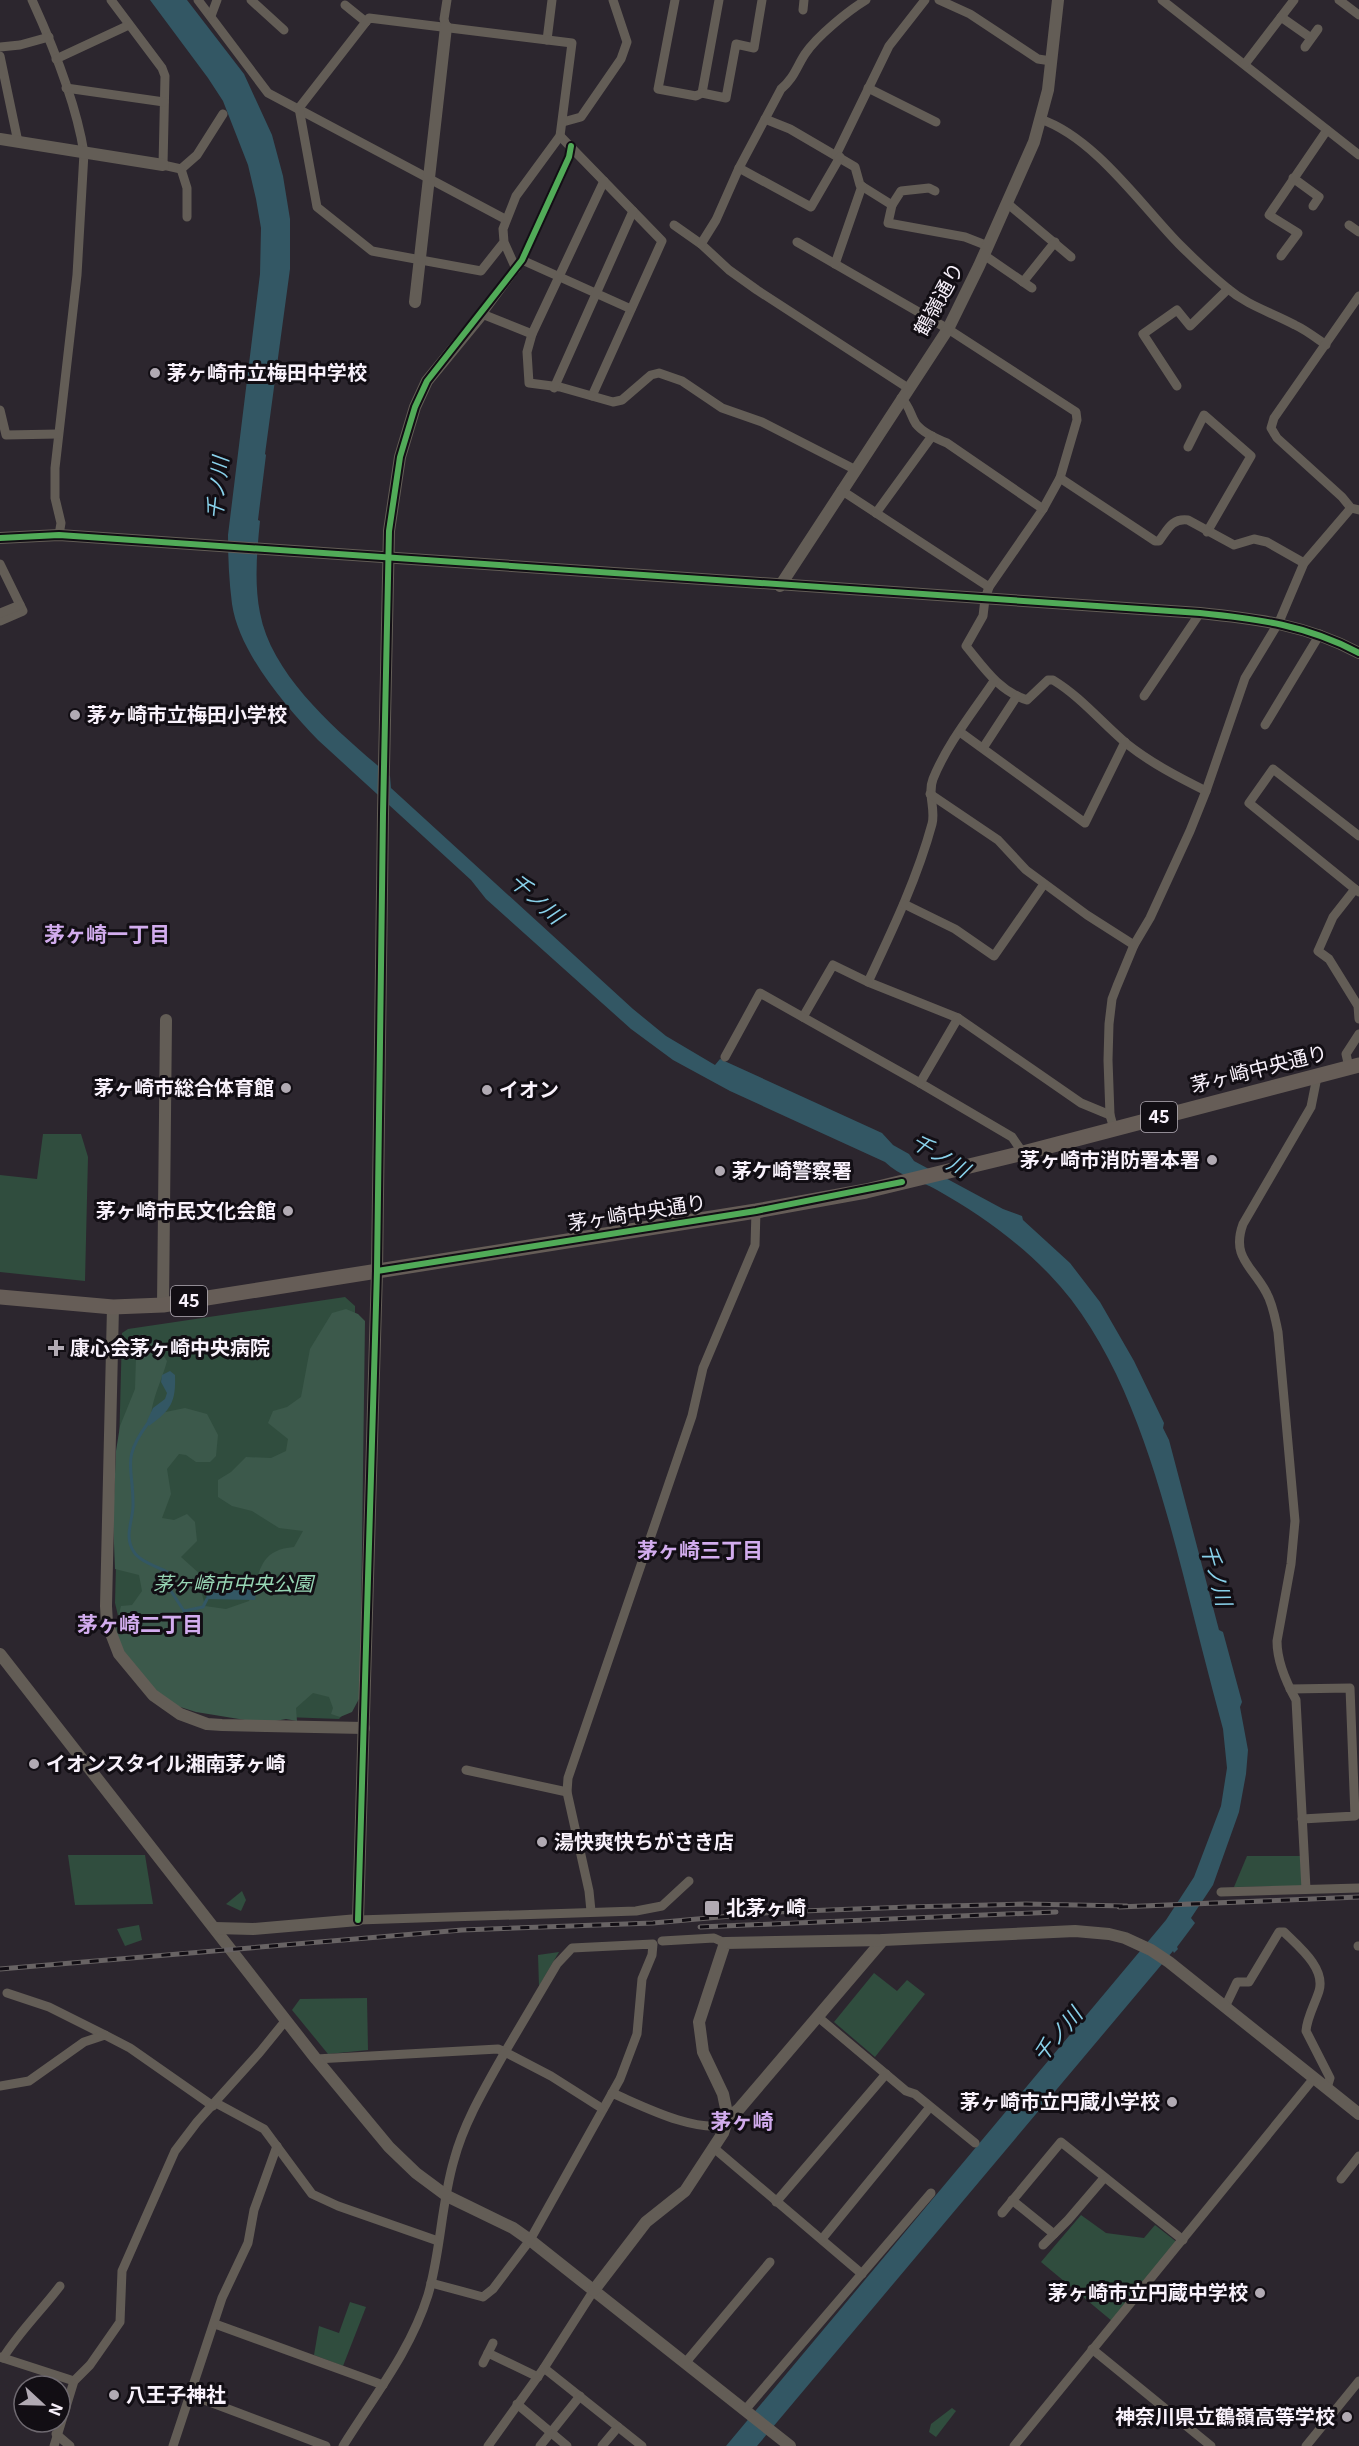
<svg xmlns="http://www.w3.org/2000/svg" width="1359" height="2446" viewBox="0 0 1359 2446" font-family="Georgia,'Noto Sans JP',serif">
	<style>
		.green { fill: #304d3e }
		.forest { fill: #3c594b }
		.water { fill: #335764 }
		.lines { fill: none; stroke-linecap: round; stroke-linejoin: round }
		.stream { stroke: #335764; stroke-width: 3 }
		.minor { stroke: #635d56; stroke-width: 9 }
		.tertiary { stroke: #635d56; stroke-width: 12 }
		.primary { stroke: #665d57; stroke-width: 15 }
		.rail-casing { stroke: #686364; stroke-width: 5 }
		.rail { stroke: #120e14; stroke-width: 3; stroke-dasharray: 9; stroke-linecap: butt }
		.cycleway-casing { stroke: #120e14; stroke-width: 10 }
		.cycleway { stroke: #51ab58; stroke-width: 6 }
		.poi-dot { fill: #b1aab3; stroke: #120e14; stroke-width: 2 }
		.labels { text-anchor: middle; stroke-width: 6; stroke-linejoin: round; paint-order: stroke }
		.shield { fill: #120e14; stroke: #b3adb6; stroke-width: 1.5 }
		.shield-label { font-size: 18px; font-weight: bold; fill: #f8f1fb }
		.street-label { font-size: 20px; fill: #f8f1fb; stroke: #120e14 }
		.poi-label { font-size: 20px; font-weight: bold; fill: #f8f1fb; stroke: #120e14; text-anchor: start }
		.park-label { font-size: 20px; font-style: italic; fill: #97d6b5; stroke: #120e14 }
		.water-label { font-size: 21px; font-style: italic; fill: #89d1ea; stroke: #120e14 }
		.neighbourhood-label { font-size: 21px; font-weight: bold; fill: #d2acee; stroke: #120e14 }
	</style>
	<rect width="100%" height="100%" fill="#2c262e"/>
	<g class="green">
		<path d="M43 1134H81L88 1157 85 1281 0 1272V1175L37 1179Z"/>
		<path d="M345 1297 355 1306V1312L347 1710 339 1719 259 1716 124 1641 115 1603 122 1333 128 1329Z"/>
		<path d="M68 1855H145L153 1904 75 1905Z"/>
		<path d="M1247 1856H1304L1306 1886 1234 1887Z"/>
		<path d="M242 1891 246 1900 241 1911 226 1904Z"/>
		<path d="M139 1925 142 1940 125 1946 117 1929Z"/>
		<path d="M559 1952 539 1986 538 1955Z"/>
		<path d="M874 1973 897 1991 907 1980 925 1994 875 2057 834 2022Z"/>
		<path d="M367 1998 368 2050 328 2054 292 2010 300 1999Z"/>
		<path d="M1081 2215 1106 2233 1144 2238 1155 2225 1178 2243 1112 2321 1041 2262Z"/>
		<path d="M350 2302 366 2307 343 2366 314 2355 319 2326 339 2333Z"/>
		<path d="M952 2408 956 2411 936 2437 929 2432 931 2424Z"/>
	</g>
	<path class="forest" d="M346 1309 358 1314 365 1321 360 1697 352 1712 340 1717 331 1714 333 1708 329 1697 313 1693 296 1708 297 1721 286 1719 270 1722 245 1720 196 1712 174 1705 149 1685 129 1664 115 1630 121 1606 132 1605 142 1591 139 1575 115 1569 113 1519 116 1451 120 1426 135 1389 136 1357 142 1334 155 1343 167 1361C162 1380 153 1396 151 1415L185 1408 207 1414 218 1435 216 1456 210 1462H196L186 1455 179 1454 167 1469 171 1494 162 1518 174 1520 187 1514 195 1522 197 1541 181 1557 201 1575V1590L205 1606 226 1609 249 1601C261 1574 257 1550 294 1547L303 1531 279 1528 252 1511 232 1506 218 1497V1480L231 1472 246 1457 271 1458 286 1451 288 1439 268 1423 273 1411 287 1407 301 1397 310 1349 332 1313Z"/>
	<g class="water">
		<path d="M150 0H187L244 74 272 135 283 176 290 219V269L265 454 266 455 258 520 260 521C257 551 254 583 260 613 272 678 342 735 390 776L391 788 633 1009 666 1036 715 1065 720 1059 882 1133 893 1145 909 1154 914 1161 1003 1209 1022 1216 1023 1220 1070 1263 1100 1302 1134 1361 1164 1423 1163 1428 1169 1440 1219 1630 1223 1632 1242 1702 1240 1707 1248 1750 1246 1774 1239 1812 1213 1885 1191 1918 1195 1923 1177 1947 1178 1949 1174 1953 1173 1951 757 2446H726L1166 1920 1194 1877 1221 1806 1227 1768 1223 1729C1209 1677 1196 1626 1183 1574 1157 1474 1123 1350 1049 1274 1016 1240 978 1213 937 1190 920 1180 899 1176 885 1162L730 1091 673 1060 631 1029 486 899 471 880 318 740C285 706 239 652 232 604 229 581 228 558 228 535L260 274 261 228 256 199 248 165 223 101 208 78Z"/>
		<path d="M170 1371 175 1375C176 1402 171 1410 149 1426L147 1421 153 1408 165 1399 167 1393 161 1382 162 1375Z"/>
		<path d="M219 1581 249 1583 257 1587 255 1600 207 1599 205 1590 208 1584Z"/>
	</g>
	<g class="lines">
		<path class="stream" d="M148 1423C120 1461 134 1467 133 1507 132 1523 124 1537 134 1552 140 1562 159 1567 169 1573L171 1591 184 1611 203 1607 207 1599"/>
		<g class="minor">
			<path d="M32 0C53 46 76 102 84 153L77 275 55 468V498L61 523 59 535"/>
			<path d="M111 0 162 68 165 76 163 165 181 169 197 155 223 114"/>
			<path d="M198 0 268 93 505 219"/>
			<path d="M251 0 284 30"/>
			<path d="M675 0 658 89 696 96 702 93 719 0"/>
			<path d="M939 0 970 14 1038 59 1051 61"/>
			<path d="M1162 0 1359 155"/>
			<path d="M1339 0 1359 15"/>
			<path d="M345 5 366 22"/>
			<path d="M803 10 804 0"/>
			<path d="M211 16 217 0"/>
			<path d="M1281 17 1311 38"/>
			<path d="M446 27 444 19 447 0"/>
			<path d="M547 40 552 0"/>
			<path d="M0 47 20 45 49 37"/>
			<path d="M1305 47 1318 29"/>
			<path d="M0 56 18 142"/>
			<path d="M56 59 129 25"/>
			<path d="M1245 64 1294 0"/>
			<path d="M66 88 164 102"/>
			<path d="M868 88 936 122"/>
			<path d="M702 93 726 98 736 44 754 48 762 0"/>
			<path d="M765 119 790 129 855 167 860 185 892 205 888 223 965 237 988 246"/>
			<path d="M1040 119C1094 137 1141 205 1179 244 1194 259 1210 274 1227 288 1248 306 1271 312 1295 325 1306 330 1316 338 1326 345"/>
			<path d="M563 122 581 117 621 59 627 42 613 0"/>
			<path d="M560 136 662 241 592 396"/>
			<path d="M571 146 569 157 522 260 482 314 532 334 527 352 529 383 560 387 613 402 622 400 651 375 659 373 682 381 722 408 762 422 854 469"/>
			<path d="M836 155 889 46 925 0"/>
			<path d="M739 168 811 207 840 157"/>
			<path d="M181 169 187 188V217"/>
			<path d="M1293 178 1319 197 1313 206"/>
			<path d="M1007 203 1071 257"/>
			<path d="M892 205 901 191 929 188 935 191"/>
			<path d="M674 225 701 244 729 270 757 290 908 388"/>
			<path d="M1349 225 1359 232"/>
			<path d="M504 242 481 271 372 251 317 207 299 108 369 18 572 43 560 136 516 196 503 229 504 242 516 269"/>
			<path d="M797 242 948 329 1076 412 1077 420 1060 478 1043 509 989 587 985 599 983 616 966 646C984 668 999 691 1027 700L1048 680H1053C1081 697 1102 723 1127 744 1151 763 1178 777 1206 791"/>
			<path d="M701 244 716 220 739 168 781 89C794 78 796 68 805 54 817 36 848 11 866 0"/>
			<path d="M984 255 1032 288"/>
			<path d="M1281 256 1298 233 1269 215 1327 130"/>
			<path d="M522 260 631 309"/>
			<path d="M835 264 862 186"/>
			<path d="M1023 282 1055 242"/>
			<path d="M1359 296 1274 418 1271 428 1277 438 1342 497 1351 508 1359 510"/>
			<path d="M532 334 604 181"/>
			<path d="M1177 386 1143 334 1177 310 1190 326 1228 289"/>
			<path d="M554 388 633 211"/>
			<path d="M901 398C910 406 910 415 916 424 923 433 937 439 947 443L1043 509"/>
			<path d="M0 410 6 435 58 434"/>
			<path d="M1188 447 1204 415 1251 456 1207 532"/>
			<path d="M1060 478 1155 541H1159C1168 529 1172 518 1188 520L1234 545 1254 539 1267 542 1304 563"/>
			<path d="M841 490 989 587"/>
			<path d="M876 513 932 436"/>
			<path d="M0 564 23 611 0 621"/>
			<path d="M0 613 20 605"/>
			<path d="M994 681C973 712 947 744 933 779 927 794 936 809 932 824 917 879 892 931 868 982L958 1018 1081 1103 1110 1115"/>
			<path d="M1144 696 1200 613"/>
			<path d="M1265 725 1320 634"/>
			<path d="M960 732 1085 823 1125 742"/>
			<path d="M983 748 1017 696"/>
			<path d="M930 794 998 840 1026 870 1087 915 1134 945"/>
			<path d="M1355 889 1249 803 1273 769 1359 836"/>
			<path d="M1359 892 1355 889 1333 917 1318 951 1329 959 1358 1006 1359 1019"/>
			<path d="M904 904 955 929 994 956 1044 884"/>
			<path d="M803 1017 833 965 868 982"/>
			<path d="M725 1057 760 993 920 1083 1012 1137 1023 1153"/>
			<path d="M1349 1067 1346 1054 1359 1034"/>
			<path d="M920 1083 958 1018"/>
			<path d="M1114 1129 1110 1115 1108 1060 1109 1024 1112 999 1117 986 1134 945 1150 918 1190 831 1206 791 1245 678 1279 622 1304 563 1351 508"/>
			<path d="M1290 1689 1350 1688 1355 1816 1302 1819"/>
			<path d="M466 1770 567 1792"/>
			<path d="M1306 1889 1296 1700C1286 1682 1277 1662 1277 1641L1291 1564 1295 1521 1278 1332C1275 1318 1273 1304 1266 1292 1252 1266 1231 1257 1243 1224L1311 1107 1317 1077"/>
			<path d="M1221 1892 1359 1888"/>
			<path d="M591 1911 589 1891 567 1792 568 1778 692 1416 703 1368 755 1245 756 1211"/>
			<path d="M358 1920 636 1911 662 1906 689 1881"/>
			<path d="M662 1941 714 1938 725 1943"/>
			<path d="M1358 1946H1359"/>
			<path d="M7 1993 49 2007 105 2035"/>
			<path d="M1225 2007 1237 1982H1249L1279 1932H1284C1298 1946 1326 1968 1319 1991 1315 2004 1307 2017 1306 2031L1330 2078 1327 2088"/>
			<path d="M818 2017 906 2091 915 2094 975 2143"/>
			<path d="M316 2059 498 2049 505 2052 557 1964 572 1948 653 1944 652 1955 642 1979 637 2034 620 2079 530 2240 493 2289 483 2297 431 2283"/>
			<path d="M0 2086 29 2081 84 2042 105 2035 130 2048 213 2106"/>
			<path d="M612 2093C643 2106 692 2132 726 2125"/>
			<path d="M216 2103 264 2129 312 2194 338 2206 438 2241"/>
			<path d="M715 2149 862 2274"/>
			<path d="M1341 2179 1359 2156"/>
			<path d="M1012 2200 1054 2234"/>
			<path d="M776 2202 886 2074"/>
			<path d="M1002 2213 1061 2142 1183 2240"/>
			<path d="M822 2239 930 2107"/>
			<path d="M1043 2245 1068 2220 1104 2178"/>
			<path d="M215 2324 383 2385"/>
			<path d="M1092 2349 1211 2446"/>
			<path d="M488 2353 538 2377"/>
			<path d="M0 2357 74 2381"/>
			<path d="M3 2358C19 2332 41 2311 60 2286"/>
			<path d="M686 2362 770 2262"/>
			<path d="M483 2363 493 2343"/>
			<path d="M544 2368 642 2446"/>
			<path d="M191 2395 326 2446"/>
			<path d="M517 2404 567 2446"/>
			<path d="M745 2410 931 2193"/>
			<path d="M56 2434 70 2446"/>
			<path d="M54 2446 74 2381 90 2365 120 2322 122 2271 175 2151 197 2122 260 2052 286 2020"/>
			<path d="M173 2446 222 2298 248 2243 254 2210 277 2146"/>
			<path d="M343 2446C374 2396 410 2352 428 2295 441 2251 441 2204 454 2160 464 2122 486 2086 505 2052L551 2076 603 2109"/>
			<path d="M488 2446 544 2368 594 2290"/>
			<path d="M540 2446 580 2396"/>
			<path d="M602 2446 618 2427"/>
			<path d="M1014 2446 1314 2078"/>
			<path d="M1306 2446 1359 2381"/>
		</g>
		<g class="tertiary">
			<path d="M0 139 163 165"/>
			<path d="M415 302 446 27"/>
			<path d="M0 538 59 535 1200 613C1258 619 1307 625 1359 653"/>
			<path d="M780 586 948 329 979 266 1034 142 1048 90 1058 0"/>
			<path d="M163 1305 166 1020"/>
			<path d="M113 1307 106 1606 107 1623 119 1654 153 1695 180 1714 207 1724 222 1725 364 1728"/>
			<path d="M0 1654 316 2059 389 2147 416 2173 447 2196 513 2228 530 2240 790 2446"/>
			<path d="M215 1928 253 1929 358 1920 377 1271 383 814 389 531 400 457 415 407 427 381 482 314"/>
			<path d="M728 2118 739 2109 883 1940"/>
			<path d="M594 2290 646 2222 685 2191 723 2133 728 2118 723 2094 703 2052 699 2022 725 1943 883 1940 1075 1931 1109 1934 1125 1938 1151 1950 1169 1962 1359 2114"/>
		</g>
		<path class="primary" d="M0 1297 113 1307 163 1305 756 1211 866 1191 1023 1153 1359 1065"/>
		<g class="rail-casing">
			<g id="rail">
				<path d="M1119 1907 1359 1897"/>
				<path d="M700 1927 1056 1912"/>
				<path d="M0 1969 462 1930 653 1923 776 1912 909 1907 1026 1904 1127 1906"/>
			</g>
		</g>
		<use href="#rail" class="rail"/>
		<g class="cycleway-casing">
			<g id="cycleway">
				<path d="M0 538 59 535 1200 613C1258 619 1307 625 1359 653"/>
				<path d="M377 1271 756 1211 902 1182"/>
				<path d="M358 1920 377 1271 383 814 389 531 400 457 415 407 427 381 522 260 569 157 571 146"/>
			</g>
		</g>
		<use href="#cycleway" class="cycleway"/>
	</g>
	<g class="poi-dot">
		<circle cx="155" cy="373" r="6"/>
		<circle cx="75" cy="715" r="6"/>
		<circle cx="286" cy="1088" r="6"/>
		<circle cx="487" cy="1090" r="6"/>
		<circle cx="1212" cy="1160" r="6"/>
		<circle cx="720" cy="1171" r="6"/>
		<circle cx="288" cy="1211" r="6"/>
		<path d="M53 1339h6v6h6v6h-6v6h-6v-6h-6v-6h6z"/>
		<circle cx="34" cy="1764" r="6"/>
		<circle cx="542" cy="1842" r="6"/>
		<rect x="704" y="1900" width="16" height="16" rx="3"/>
		<circle cx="1172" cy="2102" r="6"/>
		<circle cx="1260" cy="2293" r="6"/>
		<circle cx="114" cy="2395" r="6"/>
		<circle cx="1347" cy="2417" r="6"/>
	</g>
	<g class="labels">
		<g class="shield">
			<rect x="1141" y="1102" width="36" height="30" rx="4.5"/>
			<rect x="171" y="1286" width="36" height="30" rx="4.5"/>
		</g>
		<g class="shield-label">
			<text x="1159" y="1123">45</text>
			<text x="189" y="1307">45</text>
		</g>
		<g class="street-label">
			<text transform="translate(939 299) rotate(-61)" y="7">鶴嶺通り</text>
			<text transform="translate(1259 1069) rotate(-14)" y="7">茅ヶ崎中央通り</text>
			<text transform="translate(637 1213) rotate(-9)" y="7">茅ヶ崎中央通り</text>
		</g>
		<g class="poi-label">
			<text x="167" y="380">茅ヶ崎市立梅田中学校</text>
			<text x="87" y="722">茅ヶ崎市立梅田小学校</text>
			<text x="274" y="1095" text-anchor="end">茅ヶ崎市総合体育館</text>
			<text x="499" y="1097">イオン</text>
			<text x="1200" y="1167" text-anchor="end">茅ヶ崎市消防署本署</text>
			<text x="732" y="1178">茅ケ崎警察署</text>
			<text x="276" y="1218" text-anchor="end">茅ヶ崎市民文化会館</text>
			<text x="70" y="1355">康心会茅ヶ崎中央病院</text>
			<text x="46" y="1771">イオンスタイル湘南茅ヶ崎</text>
			<text x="554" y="1849">湯快爽快ちがさき店</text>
			<text x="726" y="1915">北茅ヶ崎</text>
			<text x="1160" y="2109" text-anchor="end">茅ヶ崎市立円蔵小学校</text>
			<text x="1248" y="2300" text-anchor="end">茅ヶ崎市立円蔵中学校</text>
			<text x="126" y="2402">八王子神社</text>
			<text x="1335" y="2424" text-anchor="end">神奈川県立鶴嶺高等学校</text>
		</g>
		<g class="park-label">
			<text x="233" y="1591">茅ヶ崎市中央公園</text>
		</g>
		<g class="water-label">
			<text transform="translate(218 488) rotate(-84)" y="7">千ノ川</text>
			<text transform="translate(536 899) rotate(42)" y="7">千ノ川</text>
			<text transform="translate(940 1156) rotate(31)" y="7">千ノ川</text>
			<text transform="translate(1216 1575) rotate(75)" y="7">千ノ川</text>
			<text transform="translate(1058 2035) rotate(-50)" y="7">千ノ川</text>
		</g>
		<g class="neighbourhood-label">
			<text x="107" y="942">茅ヶ崎一丁目</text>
			<text x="700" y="1558">茅ヶ崎三丁目</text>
			<text x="140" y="1632">茅ヶ崎二丁目</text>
			<text x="742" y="2129">茅ヶ崎</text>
		</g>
	</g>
	<g transform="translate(42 2404) rotate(112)"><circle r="28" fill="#120e14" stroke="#6e6970" stroke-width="1.5"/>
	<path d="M0-4.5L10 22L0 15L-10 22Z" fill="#b1aab3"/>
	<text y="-9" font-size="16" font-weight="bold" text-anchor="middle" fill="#f8f1fb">N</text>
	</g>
</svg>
